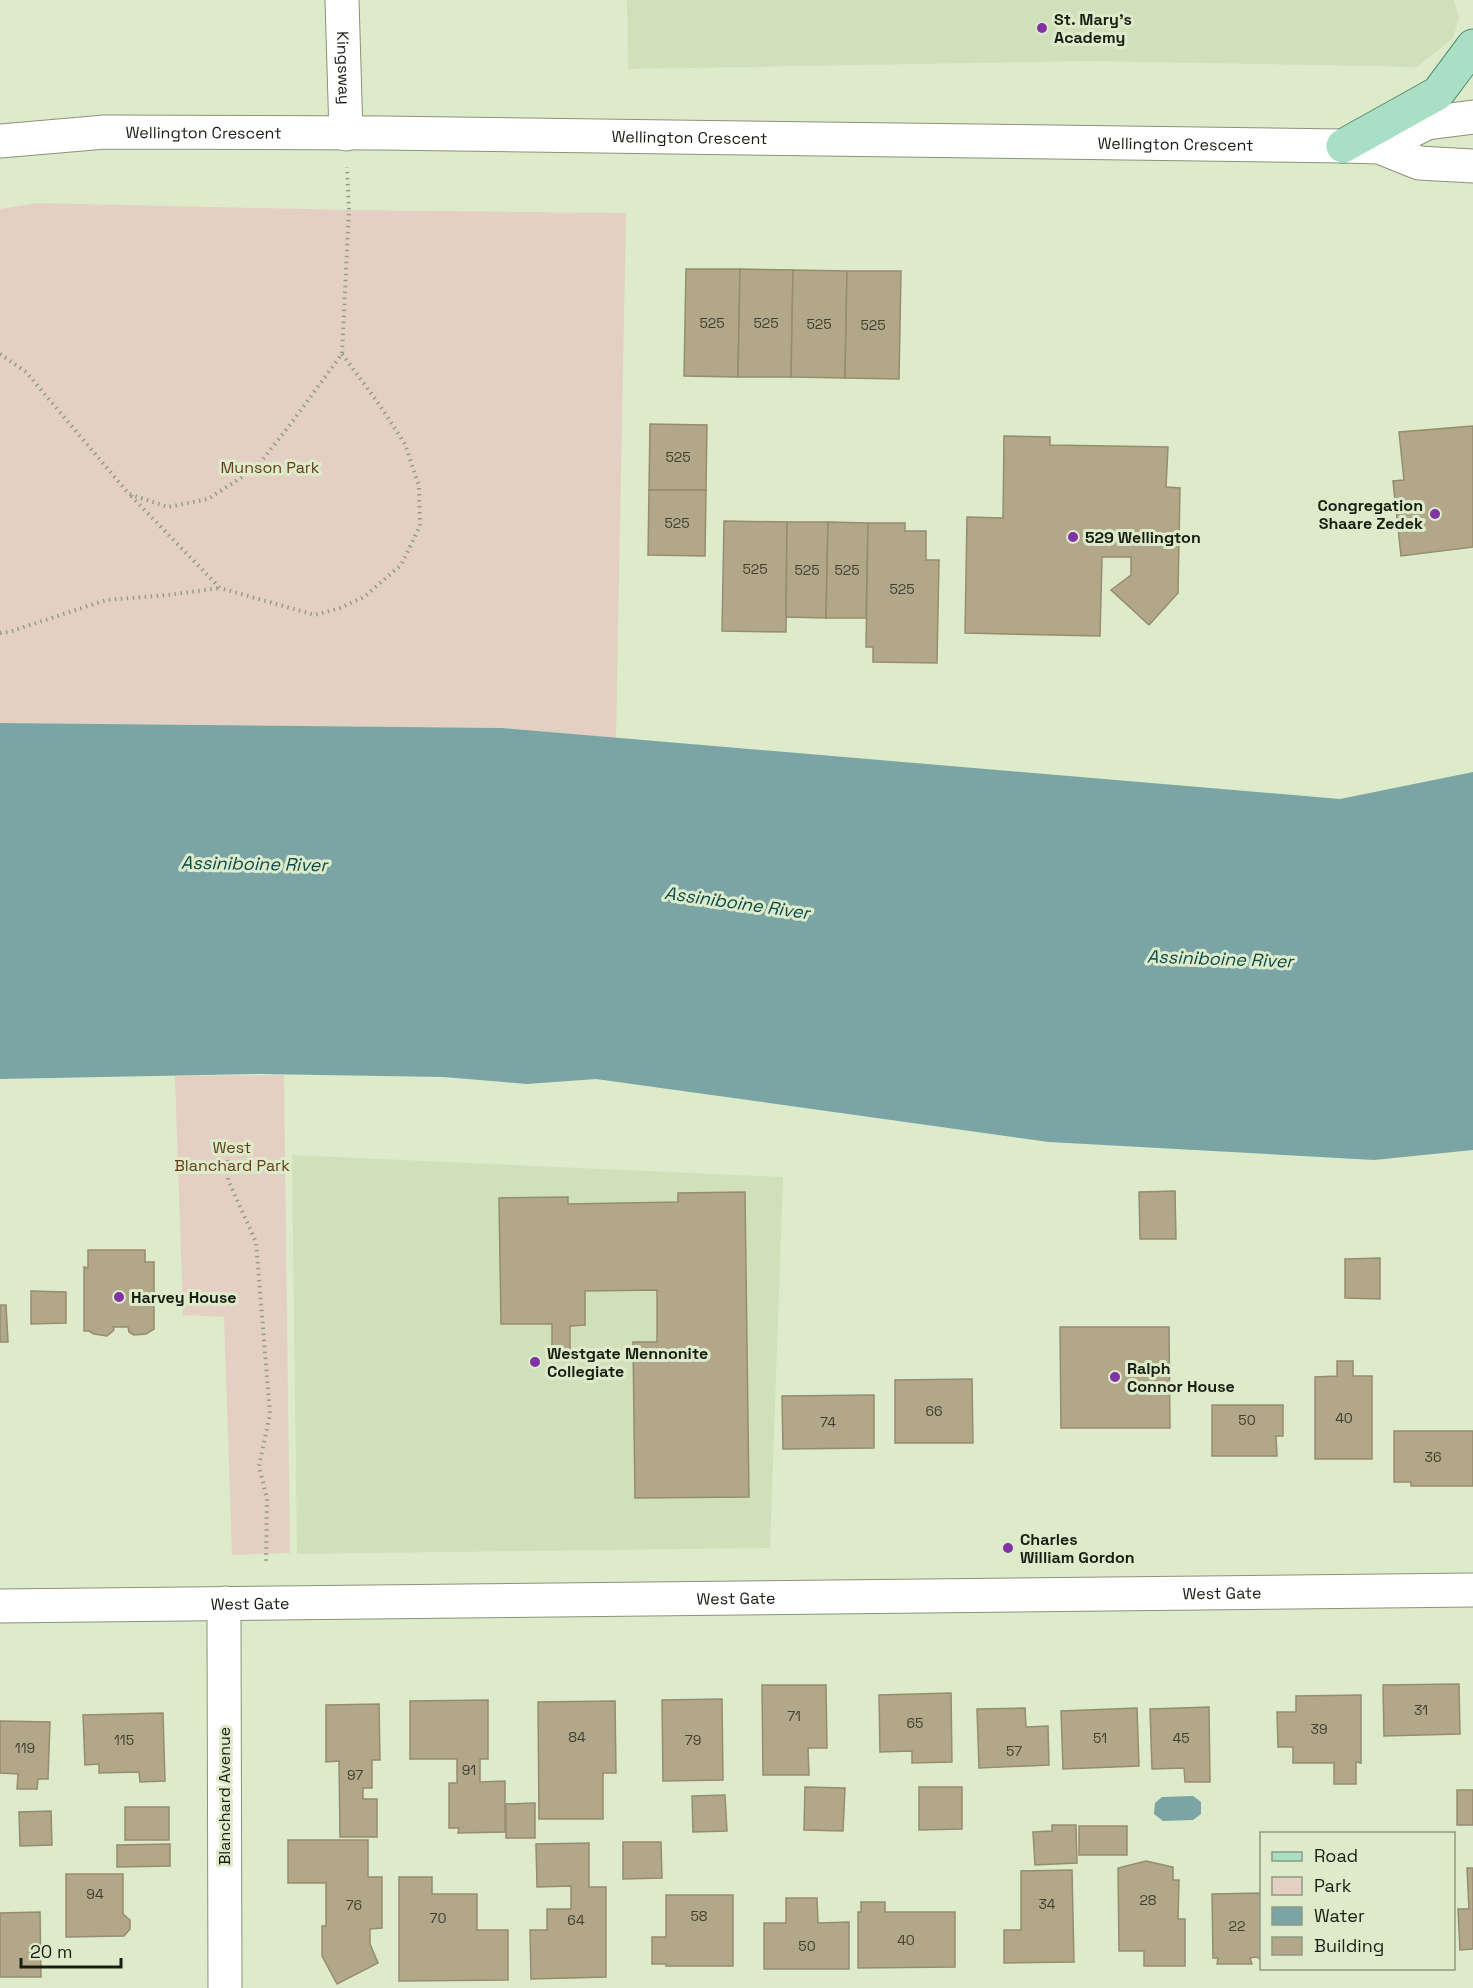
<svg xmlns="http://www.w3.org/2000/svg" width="1473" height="1988" viewBox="0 0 1473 1988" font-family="'Space Grotesk',sans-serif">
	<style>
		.built { fill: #d0e0bb }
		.green { fill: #e4d0c3 }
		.water { fill: #7ba5a5 }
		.building { fill: #b2a889; stroke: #968c6e; stroke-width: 1.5 }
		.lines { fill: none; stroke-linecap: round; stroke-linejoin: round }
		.minor-casing { stroke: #889477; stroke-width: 35 }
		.major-casing { stroke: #528e6e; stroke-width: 35 }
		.path { stroke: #939d85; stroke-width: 4; stroke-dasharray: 1.5 4.5; stroke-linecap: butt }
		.minor { stroke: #fff; stroke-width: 33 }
		.major { stroke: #a9e0c5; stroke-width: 33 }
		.poi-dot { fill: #8033a5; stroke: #ddebcb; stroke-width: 2 }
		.labels { text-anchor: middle; stroke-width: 6; stroke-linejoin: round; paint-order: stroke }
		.number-label { font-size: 14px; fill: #3f4030 }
		.poi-label { font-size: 16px; font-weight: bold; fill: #191e12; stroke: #ddebcb; text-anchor: start }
		.street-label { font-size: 16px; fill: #191e12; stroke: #ddebcb }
		.park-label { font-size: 16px; fill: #663c1a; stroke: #ddebcb }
		.water-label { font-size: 18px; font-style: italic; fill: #0a4c4c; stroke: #ddebcb }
	</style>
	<rect width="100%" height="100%" fill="#ddebcb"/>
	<g class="built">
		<path d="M627 0H1454L1459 18 1453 38 1417 67 1090 61 628 69Z"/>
		<path d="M292 1155 783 1177 770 1548 297 1554Z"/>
	</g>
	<g class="green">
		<path d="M37 203 349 210 626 213 616 738 502 728 0 723V209Z"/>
		<path d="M284 1075 290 1553 232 1555 224 1317 183 1315 175 1076Z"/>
	</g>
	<g class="water">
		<path d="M0 723 502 728 1340 799 1473 772V1150L1374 1160 1049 1142 596 1079 527 1084 443 1077 259 1074 0 1079Z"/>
		<path d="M1193 1796 1201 1802V1814L1193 1820 1163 1821 1154 1814 1155 1803 1162 1797Z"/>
	</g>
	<g class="building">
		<path d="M686 269H740L738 377 684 376Z"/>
		<path d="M740 269 793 270 791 377H738Z"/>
		<path d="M793 270 847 271 845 378 791 377Z"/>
		<path d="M847 271H901L899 379 845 378Z"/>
		<path d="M650 424 707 425 706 490H649Z"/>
		<path d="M1473 426V547L1401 556 1393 481 1404 480 1399 432Z"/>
		<path d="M1004 436 1050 437V445L1168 447 1166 487 1180 488 1178 593 1149 625 1111 590 1131 575V557H1102L1100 636 965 633 967 517 1003 518Z"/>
		<path d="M649 490H706L705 556 648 555Z"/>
		<path d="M724 521 787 522 786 632 722 631Z"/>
		<path d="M787 522H828L826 618 786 617Z"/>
		<path d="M828 522 868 523 866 618H826Z"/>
		<path d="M868 523H905V531H926V560H939L937 663 873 662V647H866Z"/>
		<path d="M1175 1191 1176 1239H1140L1139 1192Z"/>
		<path d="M745 1192 749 1497 635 1498 633 1342H657V1290L585 1291V1325L570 1326V1353L552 1354V1324H501L499 1198 568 1197V1204L678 1202V1193Z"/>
		<path d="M88 1250H145V1262H154V1329L146 1334 134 1335 129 1332 128 1327H113L114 1330 107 1336 94 1334 89 1331H84V1267L88 1268Z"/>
		<path d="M1380 1258V1299L1345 1298V1259Z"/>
		<path d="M31 1291 66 1292V1323L31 1324Z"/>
		<path d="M0 1305H6L8 1342H0Z"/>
		<path d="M1060 1327H1169L1170 1428H1061Z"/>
		<path d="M1337 1361H1353V1376H1372V1459H1315V1377L1337 1376Z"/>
		<path d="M972 1379 973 1443H895V1380Z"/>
		<path d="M874 1395V1448L783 1449 782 1396Z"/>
		<path d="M1212 1405H1283V1436H1276L1277 1456H1212Z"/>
		<path d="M1394 1431H1473V1486H1411V1482H1394Z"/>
		<path d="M1459 1684 1460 1734 1384 1736 1383 1685Z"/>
		<path d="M762 1685H826L827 1748H808L809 1775H763Z"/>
		<path d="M951 1693 952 1762 912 1763V1751L880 1752 879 1695Z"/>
		<path d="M1361 1695V1763L1356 1762V1784H1334V1763H1293V1747H1278L1277 1712H1296V1696Z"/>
		<path d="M722 1699 723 1780 663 1781 662 1700Z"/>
		<path d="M488 1700V1759H480V1782L505 1781V1832L458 1833 459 1828H449V1783H457V1759H410V1701Z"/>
		<path d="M615 1701 616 1773H603V1819H539L538 1702Z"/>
		<path d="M379 1704 380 1760H372V1788H363V1799H377V1837H340L339 1761 326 1762V1705Z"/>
		<path d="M1209 1707 1210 1782H1185L1184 1768 1152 1769 1150 1709Z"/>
		<path d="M1025 1708 1026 1727 1048 1726 1049 1765 979 1768 977 1709Z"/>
		<path d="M1137 1708 1139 1766 1063 1769 1061 1711Z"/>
		<path d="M163 1713 165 1781 140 1782 139 1772 99 1773V1764L85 1765 83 1715Z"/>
		<path d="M0 1721 50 1722 48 1779H38L37 1789H17L18 1774 0 1773Z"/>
		<path d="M805 1787 845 1788 843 1831 804 1830Z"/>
		<path d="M919 1787H962V1829L919 1830Z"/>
		<rect x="1457" y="1790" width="16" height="35"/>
		<path d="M725 1795 727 1831 693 1832 692 1796Z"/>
		<path d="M535 1803V1838H506V1804Z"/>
		<rect x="125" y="1807" width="44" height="33"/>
		<path d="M51 1811 52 1845 20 1846 19 1812Z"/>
		<path d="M1052 1825H1076L1077 1863 1035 1865 1033 1832 1052 1831Z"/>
		<rect x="1079" y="1826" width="48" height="29"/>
		<path d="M288 1840H368V1877H382V1928L370 1929V1944L378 1963 337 1984 322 1956V1926H326V1883H288Z"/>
		<path d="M623 1842H661L662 1878 623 1879Z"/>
		<path d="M589 1843V1887H606V1977L531 1979 530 1930H547V1909H571V1886L537 1887 536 1844Z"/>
		<path d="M170 1844V1866L117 1867V1845Z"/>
		<path d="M1146 1861 1173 1867V1880H1179L1178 1919H1185V1966H1144V1951H1119L1118 1868Z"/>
		<path d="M1467 1868H1473V1949L1460 1950 1458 1909H1469Z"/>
		<path d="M1072 1870 1074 1962 1004 1963V1930H1021V1871Z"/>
		<path d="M66 1874H123V1914L130 1920V1929L124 1936 66 1937Z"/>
		<path d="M399 1877H432V1894H477V1930H508V1980L399 1981Z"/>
		<path d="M1262 1893V1961L1257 1957 1250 1958 1252 1964H1217L1218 1958H1213L1212 1894Z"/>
		<path d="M666 1895H733V1966H666V1964H652V1937H666Z"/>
		<path d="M786 1898H817L818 1923 849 1922V1969H764V1923H786Z"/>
		<path d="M861 1902H885V1912H955V1967L858 1968V1912H861Z"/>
		<path d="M40 1912 41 1977H0V1913Z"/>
	</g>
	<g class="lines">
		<g class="minor-casing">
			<g id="minor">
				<path id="s1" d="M342 0 346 134"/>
				<path id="s2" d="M0 141 105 132 383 133 1343 146 1379 147 1419 163 1473 166"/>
				<path d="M1379 147 1427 123 1473 117"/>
				<path id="s3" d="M0 1606 1473 1590"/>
				<path d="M225 1988 224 1622 225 1603"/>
			</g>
		</g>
		<g class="major-casing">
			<path id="major" d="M1343 146 1438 93 1473 46"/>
		</g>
		<g class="path">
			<path d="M0 354 26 372 129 494 168 507 208 499 256 468 289 426 342 354 349 210 347 167"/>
			<path d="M131 496 220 588 315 615 340 608 364 597 401 565 420 526 419 486 405 444 379 404 342 354"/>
			<path d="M0 633 9 632 106 600 168 595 220 588"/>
			<path d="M228 1160V1180L256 1242 270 1414 259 1466 267 1499 266 1562"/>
		</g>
		<use href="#minor" class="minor"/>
		<use href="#major" class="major"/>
	</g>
	<g class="poi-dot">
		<circle cx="1042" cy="28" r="6"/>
		<circle cx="1435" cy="514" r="6"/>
		<circle cx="1073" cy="537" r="6"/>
		<circle cx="119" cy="1297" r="6"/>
		<circle cx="535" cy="1362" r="6"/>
		<circle cx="1115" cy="1377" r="6"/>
		<circle cx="1008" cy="1548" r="6"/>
	</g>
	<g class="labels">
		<g class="number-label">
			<text x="712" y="328">525</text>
			<text x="766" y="328">525</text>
			<text x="819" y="329">525</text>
			<text x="873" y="330">525</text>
			<text x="678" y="462">525</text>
			<text x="677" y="528">525</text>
			<text x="755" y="574">525</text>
			<text x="807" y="575">525</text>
			<text x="847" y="575">525</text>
			<text x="902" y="594">525</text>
			<text x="934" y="1416">66</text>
			<text x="1344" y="1423">40</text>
			<text x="1247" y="1425">50</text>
			<text x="828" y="1427">74</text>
			<text x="1433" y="1462">36</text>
			<text x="1421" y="1715">31</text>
			<text x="794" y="1721">71</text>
			<text x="915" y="1728">65</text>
			<text x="1319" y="1734">39</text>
			<text x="577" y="1742">84</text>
			<text x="1100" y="1743">51</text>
			<text x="1181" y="1743">45</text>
			<text x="124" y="1745">115</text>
			<text x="693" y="1745">79</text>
			<text x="25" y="1753">119</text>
			<text x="1014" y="1756">57</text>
			<text x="469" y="1775">91</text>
			<text x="355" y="1780">97</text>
			<text x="95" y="1899">94</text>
			<text x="1148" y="1905">28</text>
			<text x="1047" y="1909">34</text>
			<text x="354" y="1910">76</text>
			<text x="699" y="1921">58</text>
			<text x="438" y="1923">70</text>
			<text x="576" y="1925">64</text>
			<text x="1237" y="1931">22</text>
			<text x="906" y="1945">40</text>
			<text x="807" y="1951">50</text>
		</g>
		<g class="poi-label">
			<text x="1054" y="25">St. Mary's<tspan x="1054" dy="18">Academy</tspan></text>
			<text x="1423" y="511" text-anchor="end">Congregation<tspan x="1423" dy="18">Shaare Zedek</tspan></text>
			<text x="1085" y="543">529 Wellington</text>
			<text x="131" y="1303">Harvey House</text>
			<text x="547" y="1359">Westgate Mennonite<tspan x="547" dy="18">Collegiate</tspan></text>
			<text x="1127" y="1374">Ralph<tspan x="1127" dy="18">Connor House</tspan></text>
			<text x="1020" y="1545">Charles<tspan x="1020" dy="18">William Gordon</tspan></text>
		</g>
		<g class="street-label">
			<text dy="6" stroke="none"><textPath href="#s1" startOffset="68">Kingsway</textPath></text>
			<text dy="6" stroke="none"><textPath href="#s2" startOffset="204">Wellington Crescent</textPath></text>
			<text dy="6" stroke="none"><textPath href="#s2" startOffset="690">Wellington Crescent</textPath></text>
			<text dy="6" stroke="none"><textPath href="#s2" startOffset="1176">Wellington Crescent</textPath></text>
			<text dy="6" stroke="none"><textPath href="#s3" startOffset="1222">West Gate</textPath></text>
			<text dy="6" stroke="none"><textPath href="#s3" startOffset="736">West Gate</textPath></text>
			<text dy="6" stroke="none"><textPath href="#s3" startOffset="250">West Gate</textPath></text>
			<text transform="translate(224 1796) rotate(-90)" y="6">Blanchard Avenue</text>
		</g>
		<g class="park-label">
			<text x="270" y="473">Munson Park</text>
			<text x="232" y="1153">West<tspan x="232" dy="18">Blanchard Park</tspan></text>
		</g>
		<g class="water-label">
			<text transform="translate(254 864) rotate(1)" y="6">Assiniboine River</text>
			<text transform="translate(737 903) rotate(8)" y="6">Assiniboine River</text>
			<text transform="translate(1220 959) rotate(2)" y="6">Assiniboine River</text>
		</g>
	</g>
	<rect x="1260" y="1832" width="195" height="138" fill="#ddebcb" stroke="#8f9981" stroke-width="1.5"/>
	<rect x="1272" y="1852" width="30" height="9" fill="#a9e0c5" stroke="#8f9981" stroke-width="1.5"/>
	<text x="1314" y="1862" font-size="18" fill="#191e12">Road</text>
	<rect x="1272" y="1877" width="30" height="18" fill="#e4d0c3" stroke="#8f9981" stroke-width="1.5"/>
	<text x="1314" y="1892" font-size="18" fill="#191e12">Park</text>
	<rect x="1272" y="1907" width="30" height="18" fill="#7ba5a5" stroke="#8f9981" stroke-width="1.5"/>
	<text x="1314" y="1922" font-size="18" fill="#191e12">Water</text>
	<rect x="1272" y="1937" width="30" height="18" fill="#b2a889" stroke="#8f9981" stroke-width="1.5"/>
	<text x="1314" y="1952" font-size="18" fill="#191e12">Building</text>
	<path d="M21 1958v9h100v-9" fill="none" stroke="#191e12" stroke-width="3"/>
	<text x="30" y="1958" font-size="18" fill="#191e12" stroke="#ddebcb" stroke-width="4.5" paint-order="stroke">20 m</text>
</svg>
